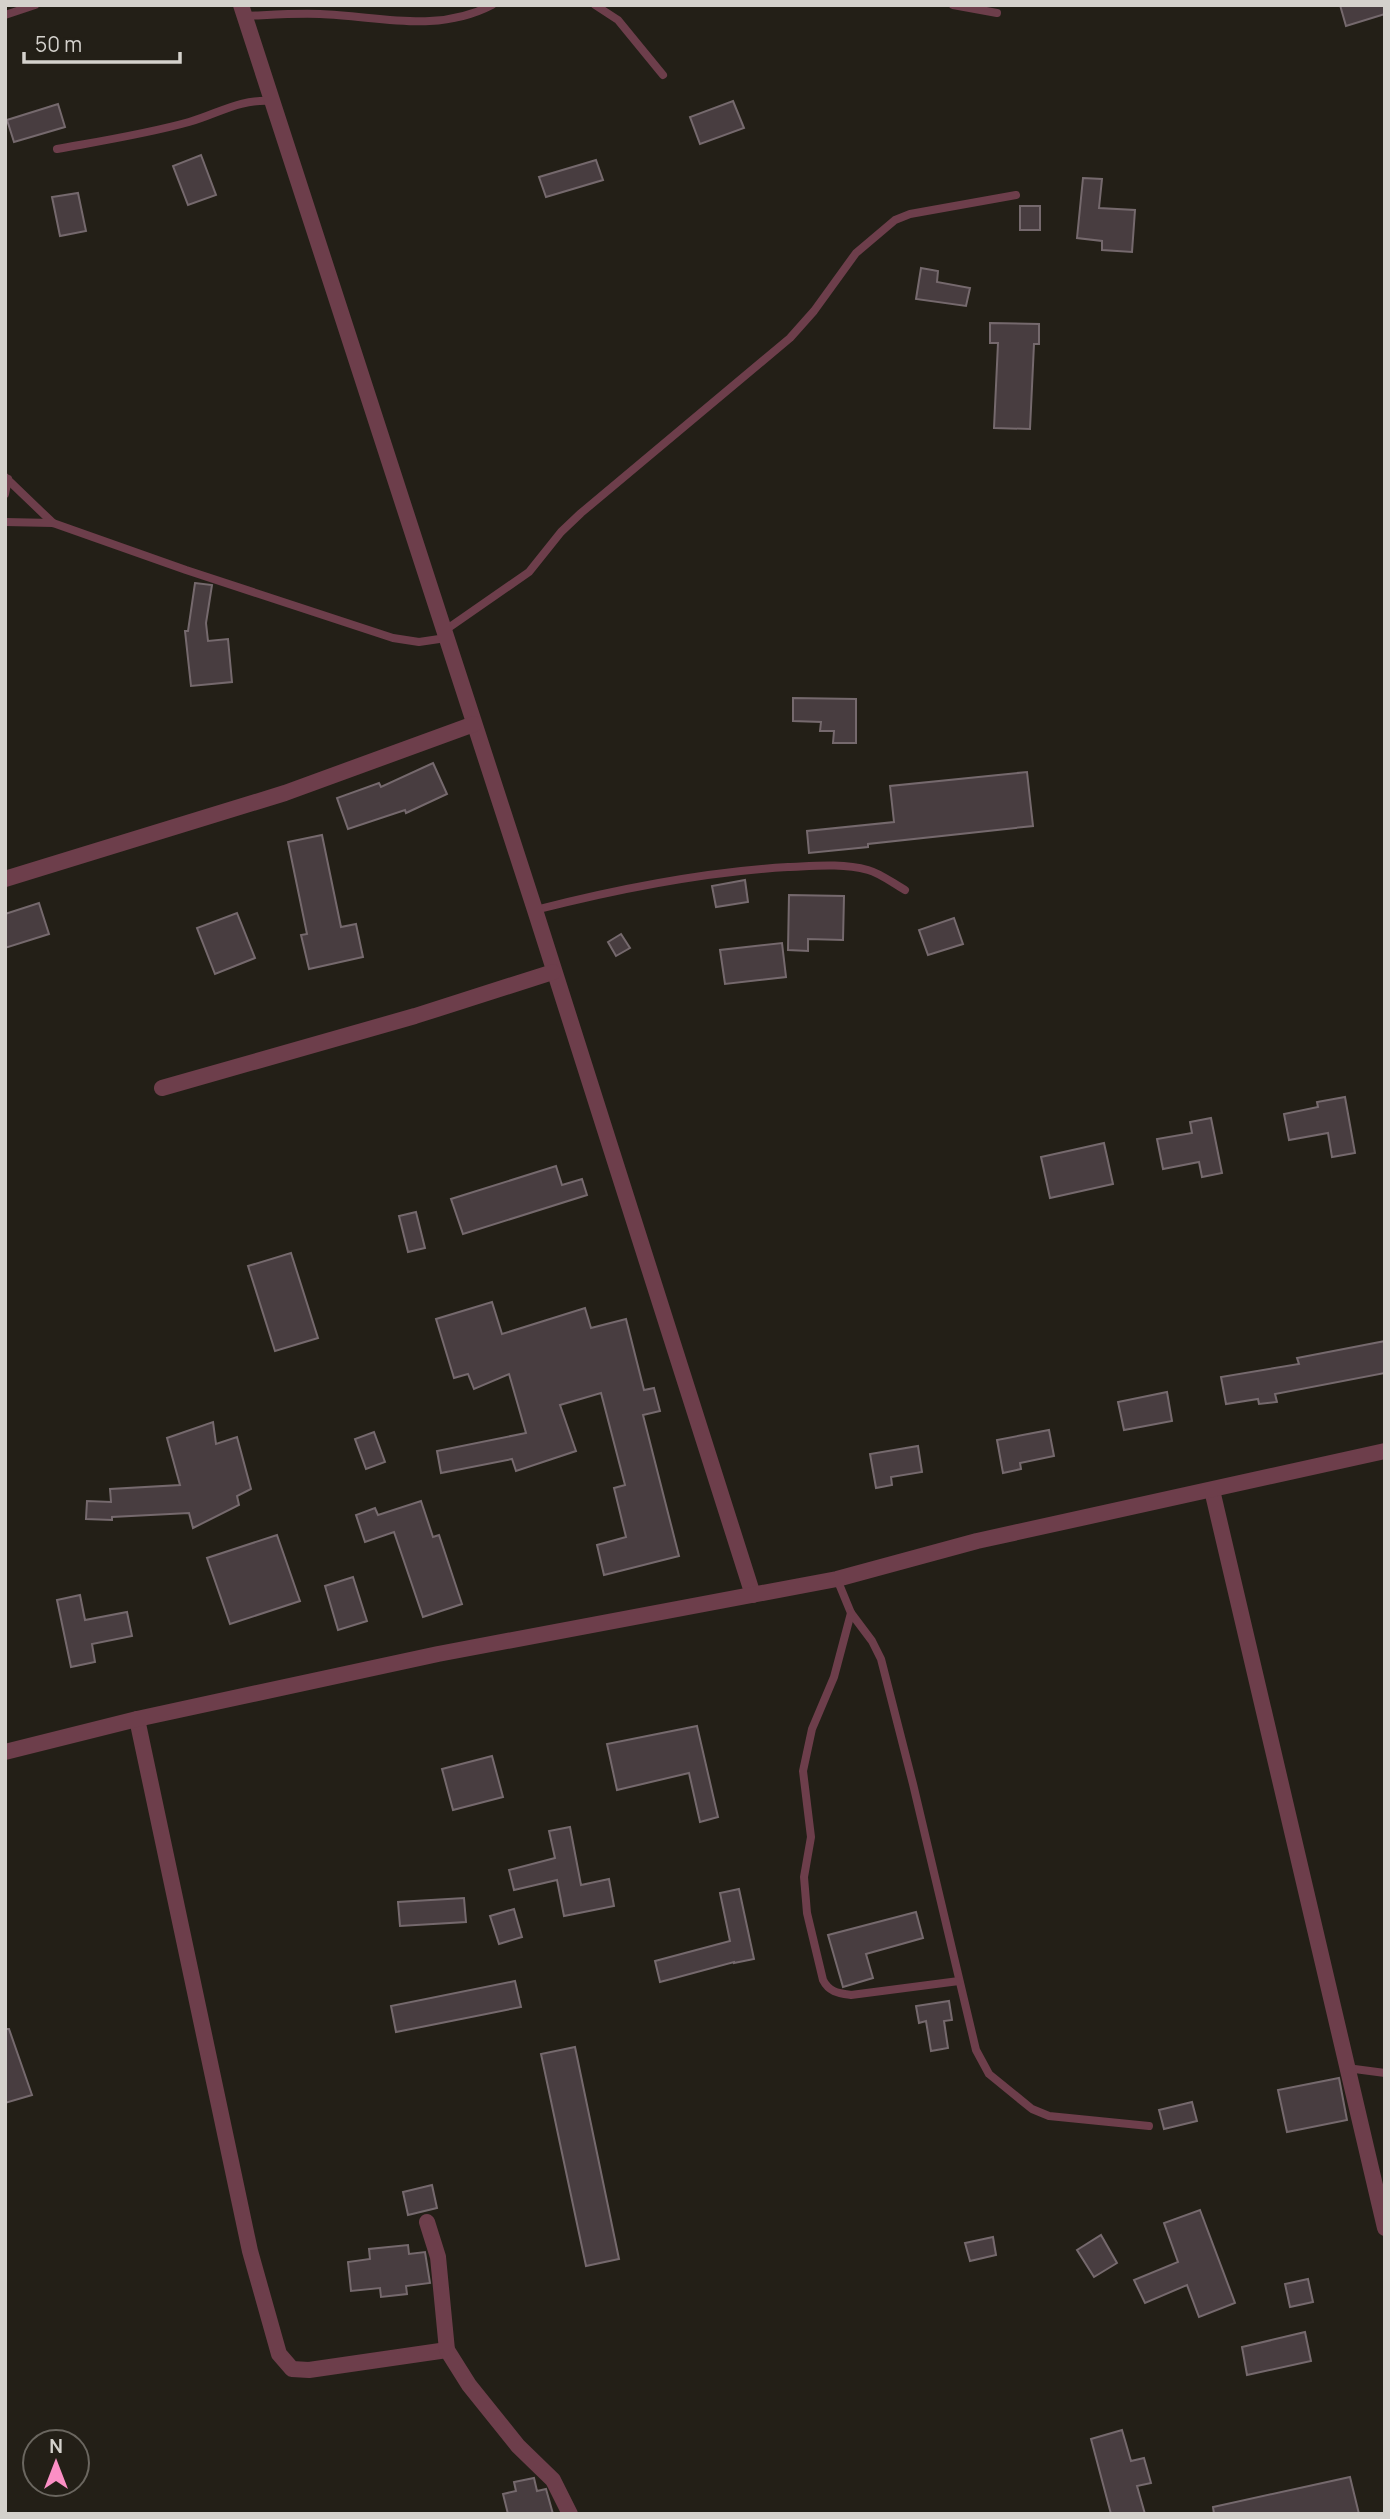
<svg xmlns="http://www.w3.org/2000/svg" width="1390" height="2519" viewBox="0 0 1390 2519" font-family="Manrope,sans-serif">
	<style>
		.building { fill: #483d40; stroke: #75696d; stroke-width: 2 }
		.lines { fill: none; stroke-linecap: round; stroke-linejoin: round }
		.service { stroke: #6d3e4b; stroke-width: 8 }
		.minor { stroke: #6d3e4b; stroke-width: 16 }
	</style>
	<rect width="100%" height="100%" fill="#231f17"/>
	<g class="building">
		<path d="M1340 5H1385V14L1346 26Z"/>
		<path d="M733 101 744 128 700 144 690 117Z"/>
		<path d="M58 104 65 127 14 142 7 120Z"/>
		<path d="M201 155 216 195 188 205 173 166Z"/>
		<path d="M596 160 603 180 546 197 539 177Z"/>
		<path d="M1083 178 1102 179 1099 208 1135 210 1132 252 1102 250V241L1077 238Z"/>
		<path d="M78 193 86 231 60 236 52 197Z"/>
		<rect x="1020" y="206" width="20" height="24"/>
		<path d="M921 268 938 271 937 282 970 288 966 306 916 299Z"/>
		<path d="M990 323 1039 324V344H1034L1030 429 994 428 998 343H990Z"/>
		<path d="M195 583 212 585 206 623 208 641 228 639 232 682 191 686 185 631H188Z"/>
		<path d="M793 698 856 699V743H833L834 731H820L821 722 793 721Z"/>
		<path d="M433 763 447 794 406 813 405 810 348 829 337 798 379 783 381 787Z"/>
		<path d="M1027 772 1033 826 868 844V847L809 853 807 831 894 822 890 786Z"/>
		<path d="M322 835 341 927 356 924 363 957 309 969 301 935 307 934 288 842Z"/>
		<path d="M745 880 748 902 716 907 712 886Z"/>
		<path d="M789 895 844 896 843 940 808 939V951L788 950Z"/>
		<path d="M39 903 49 934 5 948V914Z"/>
		<path d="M237 913 255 958 215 974 197 928Z"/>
		<path d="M954 918 963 944 928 955 919 930Z"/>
		<path d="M621 934 630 948 616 956 608 942Z"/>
		<path d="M782 943 786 977 725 984 720 950Z"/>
		<path d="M1345 1097 1355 1153 1332 1157 1328 1133 1289 1140 1284 1114 1318 1107 1317 1102Z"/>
		<path d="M1211 1118 1222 1173 1202 1177 1199 1162 1163 1169 1157 1139 1192 1133 1190 1122Z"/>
		<path d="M1104 1143 1113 1184 1050 1198 1041 1157Z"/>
		<path d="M556 1166 562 1185 582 1179 587 1195 463 1234 451 1199Z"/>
		<path d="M416 1212 425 1248 408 1252 399 1216Z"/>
		<path d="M291 1253 318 1338 275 1351 248 1266Z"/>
		<path d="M492 1302 502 1334 585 1308 591 1328 626 1319 644 1390 654 1388 660 1411 643 1415 679 1556 604 1575 597 1545 626 1537 614 1488 625 1485 601 1393 560 1405 576 1451 516 1471 512 1459 441 1473 437 1451 526 1433 509 1374 474 1389 468 1374 454 1378 436 1319Z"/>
		<path d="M1385 1341V1373L1275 1394 1277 1402 1259 1404 1258 1399 1226 1404 1221 1377 1299 1364 1297 1358Z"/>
		<path d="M1167 1392 1172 1421 1124 1430 1118 1402Z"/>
		<path d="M213 1422 216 1444 237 1437 251 1489 237 1496 239 1505 193 1528 189 1513 112 1517V1520L86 1519 87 1501 111 1502 110 1489 180 1485 167 1438Z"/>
		<path d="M1049 1430 1054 1456 1020 1463 1021 1469 1003 1473 997 1440Z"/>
		<path d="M374 1432 385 1462 366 1469 355 1439Z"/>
		<path d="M918 1446 922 1472 891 1477 892 1485 876 1488 870 1454Z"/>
		<path d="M421 1501 433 1537 439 1535 462 1604 423 1617 394 1532 365 1542 356 1515 375 1508 378 1515Z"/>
		<path d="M277 1535 300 1601 230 1624 207 1558Z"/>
		<path d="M353 1577 367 1621 338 1630 325 1586Z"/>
		<path d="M80 1595 85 1620 127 1612 132 1636 92 1644 95 1662 71 1667 57 1600Z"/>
		<path d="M697 1726 718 1817 700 1822 689 1773 617 1790 607 1744Z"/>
		<path d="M492 1756 503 1797 453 1810 442 1769Z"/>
		<path d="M570 1827 581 1885 609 1879 614 1906 564 1916 557 1880 514 1890 509 1870 555 1858 549 1831Z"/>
		<path d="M739 1889 754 1959 734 1963V1962L660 1982 655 1961 730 1941 720 1893Z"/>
		<path d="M464 1898 466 1922 400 1926 398 1902Z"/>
		<path d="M514 1909 522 1937 499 1944 490 1916Z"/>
		<path d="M916 1912 923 1938 866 1954 873 1978 843 1987 828 1935Z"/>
		<path d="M515 1981 521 2007 396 2032 391 2006Z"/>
		<path d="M949 2001 952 2020 944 2021 948 2048 931 2051 926 2021 919 2023 916 2006Z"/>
		<path d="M5 2029H9L32 2095 5 2103Z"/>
		<path d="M575 2047 619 2259 586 2266 541 2054Z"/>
		<path d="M1339 2078 1347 2120 1287 2132 1278 2090Z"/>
		<path d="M1192 2102 1197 2121 1164 2129 1159 2110Z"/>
		<path d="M432 2185 437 2208 408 2215 403 2192Z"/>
		<path d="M1200 2210 1235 2303 1199 2317 1187 2285 1145 2303 1134 2280 1178 2262 1164 2223Z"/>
		<path d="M1101 2235 1117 2263 1094 2277 1077 2250Z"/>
		<path d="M993 2237 996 2255 970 2261 965 2243Z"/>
		<path d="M408 2245 409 2254 425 2252 430 2283 406 2286 407 2294 381 2297 380 2288 351 2291 348 2262 370 2259 369 2249Z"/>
		<path d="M1308 2279 1313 2302 1290 2307 1285 2284Z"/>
		<path d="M1305 2332 1311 2361 1247 2375 1242 2347Z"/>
		<path d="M1122 2430 1131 2461 1144 2458 1151 2483 1137 2486 1145 2514H1111L1091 2439Z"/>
		<path d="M1350 2477 1359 2514H1214L1213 2507Z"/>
		<path d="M534 2478 537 2491 546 2489 553 2514H508L503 2494 516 2491 514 2482Z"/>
	</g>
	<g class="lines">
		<g class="service">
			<path d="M595 5 618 20 663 75"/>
			<path d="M953 5 997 13"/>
			<path d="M5 15 35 5"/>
			<path d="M244 16C269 15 295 13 320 14 380 16 436 34 492 5"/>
			<path d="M57 149C101 141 146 134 189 122 220 113 238 99 272 101"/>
			<path d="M5 477 53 523"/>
			<path d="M5 494 8 479"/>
			<path d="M5 522 53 523 186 570 393 638 419 642 446 638"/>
			<path d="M444 631 529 572 561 532 581 513 790 338 814 311 856 253 895 220 910 214 1016 195"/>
			<path d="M535 910C617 889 702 872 788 867 814 866 842 863 868 870 880 873 894 884 905 890"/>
			<path d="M837 1579 851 1613 872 1641 881 1659 913 1784 976 2050 989 2074 1032 2109 1049 2116 1149 2126"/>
			<path d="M851 1613 834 1677 812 1729 803 1771 811 1837 804 1877 807 1913 823 1980C829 1992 838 1993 851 1995L959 1981"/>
			<path d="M1347 2068 1385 2073"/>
		</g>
		<g class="minor">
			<path d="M241 5 535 910 753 1595"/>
			<path d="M5 879 285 793 474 724"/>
			<path d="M162 1088 415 1016 553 972"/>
			<path d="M1212 1490 1385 2228"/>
			<path d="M137 1719 250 2251 279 2354 292 2369 309 2370 447 2350"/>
			<path d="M5 1752 137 1719 438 1654 837 1579 977 1541 1385 1451"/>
			<path d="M427 2222 438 2257 447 2350 469 2385 518 2446 553 2480 570 2514"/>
		</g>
	</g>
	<rect width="1390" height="2519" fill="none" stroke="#d4d1cc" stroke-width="14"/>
	<g transform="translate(56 2463)"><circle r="33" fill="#231f17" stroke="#6a665f" stroke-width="2"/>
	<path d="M0-5L12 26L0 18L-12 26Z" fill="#fb8fc5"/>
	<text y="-10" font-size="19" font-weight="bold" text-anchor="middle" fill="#d4d1cc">N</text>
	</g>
	<path d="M24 52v10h156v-10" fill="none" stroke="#d4d1cc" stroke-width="3.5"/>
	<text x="35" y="52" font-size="21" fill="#d4d1cc" stroke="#231f17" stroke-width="5" paint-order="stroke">50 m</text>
</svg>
